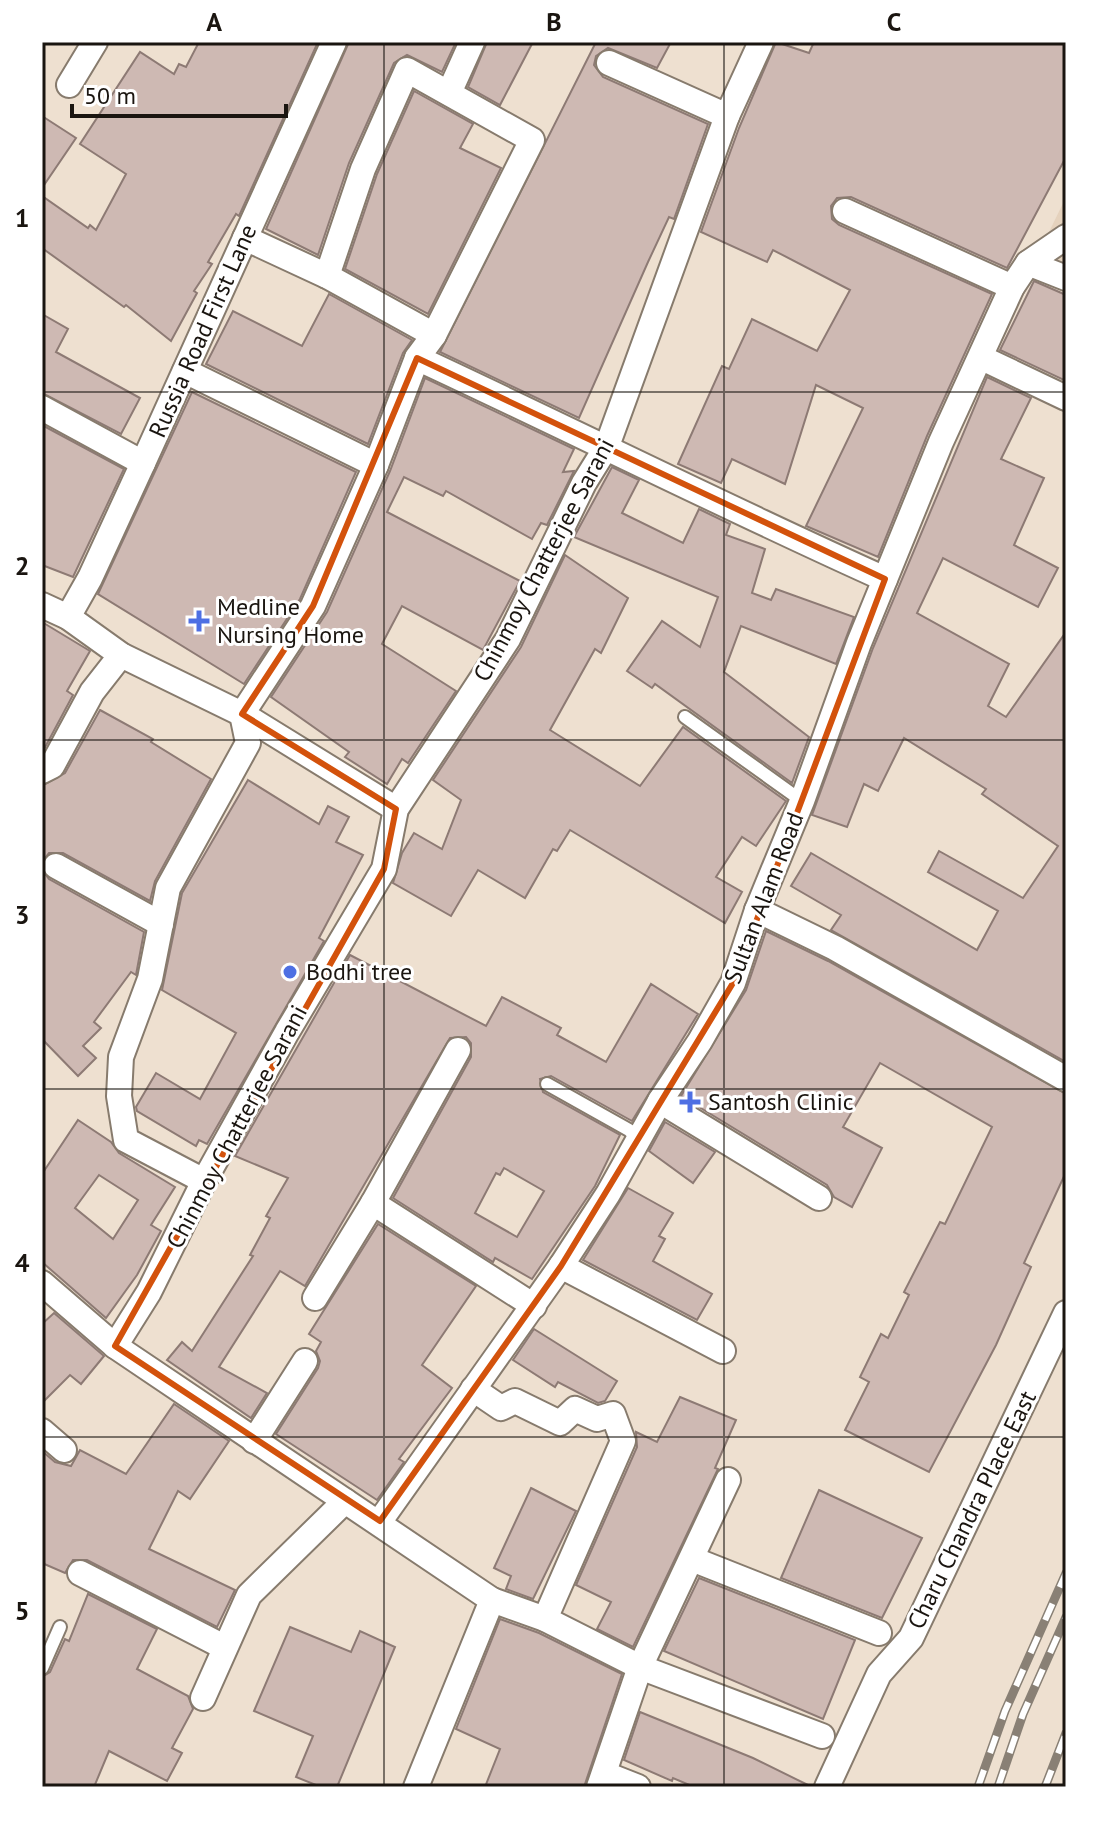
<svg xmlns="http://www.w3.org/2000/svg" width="1108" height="1829" viewBox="0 0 1108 1829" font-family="'PT Sans',sans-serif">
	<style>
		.built { fill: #e5d2bd }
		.building { fill: #ceb9b3; stroke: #8d7a74; stroke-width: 2; fill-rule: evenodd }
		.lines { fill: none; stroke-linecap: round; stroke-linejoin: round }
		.service-casing { stroke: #877b6d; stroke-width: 16 }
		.minor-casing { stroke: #877b6d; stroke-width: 28 }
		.service { stroke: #fff; stroke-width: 12 }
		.minor { stroke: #fff; stroke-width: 24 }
		.rail-casing { stroke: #898075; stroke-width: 9 }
		.rail { stroke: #fff; stroke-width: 6; stroke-dasharray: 18; stroke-linecap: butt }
		.marked { fill: none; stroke: #d3520c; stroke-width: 6; stroke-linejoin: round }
		.grid { fill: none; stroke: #1a1510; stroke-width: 2; stroke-opacity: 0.55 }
		.poi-dot { fill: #4e6fe3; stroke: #fff; stroke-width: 3 }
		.labels { text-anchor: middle; stroke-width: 6; stroke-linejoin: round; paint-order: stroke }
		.street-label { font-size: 24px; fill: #1a1510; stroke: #fff }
		.poi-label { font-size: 24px; fill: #1a1510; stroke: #fff; text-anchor: start }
		.neatline { fill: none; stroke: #1a1510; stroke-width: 3 }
		.grid-label { font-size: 26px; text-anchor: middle; font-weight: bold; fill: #1a1510 }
	</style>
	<rect width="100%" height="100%" fill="#eee0d0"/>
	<path class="built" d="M1066 197V275L1034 263Z"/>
	<g class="building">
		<path d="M199 42H318L239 216 236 214 208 262 212 264 194 291 197 293 171 341 126 305 124 307 42 248V196L88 228 90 225 96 230 126 174 80 144 140 52 174 74 179 64 186 67Z"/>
		<path d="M349 42H456L442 72 407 55 394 63 349 163 318 255 266 229Z"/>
		<path d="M487 42H533L500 105 468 87Z"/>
		<path d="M596 42H671L657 68 608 48 596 56 594 65 603 77 708 124 674 219 669 217 648 262 579 418 440 352Z"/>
		<path d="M776 42 809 53 814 42H1066V157L1007 268 851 197 837 198 831 206 832 219 839 225 992 294 927 436 878 557 806 526 863 408 816 385 785 484 732 459 721 483 678 464 722 366 729 369 752 319 817 351 850 290 773 250 767 262 701 232 739 128Z"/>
		<path d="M414 91 473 124 460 148 501 168 428 314 345 269 377 174Z"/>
		<path d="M42 116 76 138 42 188Z"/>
		<path d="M1034 281 1066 295V381L1000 350Z"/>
		<path d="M329 294 412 340 403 353 368 444 206 364 233 311 302 346Z"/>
		<path d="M42 314 68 329 56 352 140 398 121 434 42 393Z"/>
		<path d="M987 377 1031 398 1001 459 1044 478 1014 545 1058 568 1038 607 943 558 917 613 1009 664 988 706 1006 717 1066 632V1062L831 930 841 915 791 886 811 853 977 950 998 911 928 872 939 851 1023 898 1058 846 982 794 986 789 904 738 878 791 864 784 847 827 812 815 873 648Z"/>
		<path d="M425 378 574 449 563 472 574 471 547 525 541 523 532 539 446 491 443 496 404 477 387 512 520 581 483 650 402 606 382 644 456 691 408 763 402 759 387 784 345 757 349 752 271 697 327 612 390 471Z"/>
		<path d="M192 392 356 472 300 599 244 684 98 594Z"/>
		<path d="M42 425 124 469 73 577 42 565Z"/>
		<path d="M612 467 639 480 622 513 683 543 699 509 730 524 726 535 765 549 752 593 771 600 776 589 854 617 836 664 741 626 724 672 809 737 792 783 655 684 652 688 627 671 662 621 700 647 718 597 574 537Z"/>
		<path d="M565 555 628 598 601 653 595 649 550 730 640 786 683 727 786 801 756 846 742 837 716 877 742 892 725 923 570 830 557 851 553 849 525 898 478 870 451 916 393 883 402 853 414 833 442 849 461 800 433 780 521 647Z"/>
		<path d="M42 622 90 651 67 691 73 695 42 753Z"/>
		<path d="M100 710 153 739 151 742 211 779 155 881 150 901 63 853H49L42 862V786L65 773Z"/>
		<path d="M248 780 319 824 328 806 349 817 336 842 363 855 319 938 324 941 207 1144 199 1140 196 1146 137 1111 136 1107 156 1073 200 1099 236 1033 162 990 182 893Z"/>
		<path d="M42 870 49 879 144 932 136 975 131 972 94 1022 101 1028 83 1046 96 1058 78 1076 42 1039Z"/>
		<path d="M766 931 828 961 1066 1094V1172L1024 1263 1031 1267 996 1345 929 1472 845 1430 869 1382 860 1377 881 1334 888 1338 909 1295 904 1292 940 1222 945 1224 992 1127 880 1063 843 1127 882 1148 852 1207 834 1197 827 1185 681 1096 746 990Z"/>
		<path d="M350 955 486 1026 502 997 561 1028 557 1035 606 1062 651 984 698 1014 632 1121 551 1076 540 1079 543 1092 620 1135 595 1186 532 1279 495 1258 493 1262 393 1198 471 1057V1043L466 1037 450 1038 305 1286 280 1271 219 1367 267 1393 251 1418 167 1360 182 1342 192 1351 253 1256 250 1255 270 1218 266 1216 288 1178 235 1156ZM504 1168 544 1191 517 1237 475 1213 496 1173 500 1175Z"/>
		<path d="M78 1120 111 1142 119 1153 175 1187 151 1225 161 1231 137 1275 106 1318 42 1262V1174ZM99 1175 138 1200 113 1239 75 1208Z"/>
		<path d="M665 1122 715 1152 693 1183 649 1151Z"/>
		<path d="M628 1188 673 1213 659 1236 665 1239 653 1261 712 1294 697 1320 583 1260Z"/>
		<path d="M378 1224 476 1286 422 1365 452 1388 399 1459 404 1462 377 1500 276 1434 318 1368 320 1361 316 1351 321 1342 309 1334Z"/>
		<path d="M54 1313 104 1356 81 1384 70 1375 42 1403V1324Z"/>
		<path d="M534 1329 617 1381 605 1401 598 1403 558 1382 555 1387 513 1360Z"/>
		<path d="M680 1397 736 1420 715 1468 718 1469 633 1647 597 1629 611 1602 576 1585 637 1447 636 1432 657 1442Z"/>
		<path d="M174 1404 229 1441 190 1499 178 1491 149 1549 235 1590 217 1627 87 1560H73L65 1573 42 1563V1451L55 1462 71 1466 80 1450 126 1474Z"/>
		<path d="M531 1488 576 1511 533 1599 506 1589 511 1576 494 1568Z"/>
		<path d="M819 1490 922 1538 882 1618 781 1578Z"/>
		<path d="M699 1578 855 1640 823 1719 664 1651Z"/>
		<path d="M88 1594 157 1629 137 1669 188 1696 193 1709 172 1748 182 1753 167 1781 109 1751 94 1787H42V1677L50 1672 65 1639 69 1641Z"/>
		<path d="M500 1619 539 1633 622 1674 584 1787H485L500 1749 456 1729Z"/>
		<path d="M290 1627 351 1652 360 1631 395 1647 337 1787H321L296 1777 313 1736 254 1711Z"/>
		<path d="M640 1712 753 1758 812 1787H694L673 1778 672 1781 624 1760Z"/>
	</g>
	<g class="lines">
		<g class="service-casing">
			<g id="service">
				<path d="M685 717 802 801"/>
				<path d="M547 1084 629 1130 638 1139"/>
				<path d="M42 1668 60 1627"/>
			</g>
		</g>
		<g class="minor-casing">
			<g id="minor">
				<path d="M609 63 727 116"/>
				<path d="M69 85 95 42"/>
				<path d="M449 93 472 42"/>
				<path d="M845 211 1012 287"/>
				<path d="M245 238 327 276 434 335"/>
				<path d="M1028 263 1066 278"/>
				<path d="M417 358C574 431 727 508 885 579"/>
				<path d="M982 358 1066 398"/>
				<path d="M185 371 376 465"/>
				<path d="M42 408 143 463"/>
				<path d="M42 605 68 617 121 655 242 714 396 809"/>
				<path d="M68 617 90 578 143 463 334 42"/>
				<path d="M42 771 52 766 92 692 121 655"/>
				<path d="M56 866 161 924"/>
				<path d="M757 910 835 948 1066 1079"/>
				<path d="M660 1101 819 1198"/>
				<path d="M204 1181 126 1140 119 1096 121 1057 150 979 168 888 248 743 242 714 313 606 376 465 417 358 434 335 532 140 407 70 363 169 327 276"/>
				<path d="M373 1203 534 1306"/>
				<path d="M561 1266 723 1351"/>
				<path d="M42 1283 115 1346 492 1600 416 1787"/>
				<path d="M315 1298 373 1203 458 1050"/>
				<path d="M115 1346 149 1292 204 1181 287 1032 384 869 396 809 508 639 584 483 607 446 727 116 761 42"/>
				<path d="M473 1389 501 1408 515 1401 560 1423 575 1409 597 1419 613 1414 623 1441 545 1619"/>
				<path d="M42 1431 64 1450"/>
				<path d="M254 1441 305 1361"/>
				<path d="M380 1521 561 1266 608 1194 660 1101 700 1041 733 983 757 910 802 801 859 643 941 442 1012 287 1028 263 1066 237"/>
				<path d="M692 1559 879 1633"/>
				<path d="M80 1573 224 1647"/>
				<path d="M492 1600 545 1619 640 1667 822 1736"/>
				<path d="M203 1698 249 1595 345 1501"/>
				<path d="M605 1774 638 1787"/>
				<path d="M599 1787 640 1667 728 1480"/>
				<path d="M827 1787 879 1674 911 1638 1066 1313"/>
			</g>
		</g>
		<use href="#service" class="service"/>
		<use href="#minor" class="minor"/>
		<g class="rail-casing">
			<g id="rail">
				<path d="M978 1787 1005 1711 1066 1573"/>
				<path d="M998 1787 1023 1714 1066 1617"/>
				<path d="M1045 1787 1066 1733"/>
			</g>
		</g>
		<use href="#rail" class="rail"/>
	</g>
	<path class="marked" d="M417 358 885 579 733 983 561 1266 380 1521 115 1346 384 869 396 809 242 714 313 606Z"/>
	<path class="grid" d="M384 42V1787M724 42V1787M42 392H1066M42 740H1066M42 1089H1066M42 1437H1066"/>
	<g class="poi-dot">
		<path d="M195 609h8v8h8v8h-8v8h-8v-8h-8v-8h8z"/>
		<circle cx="290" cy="972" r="8"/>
		<path d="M686 1090h8v8h8v8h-8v8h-8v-8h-8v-8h8z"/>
	</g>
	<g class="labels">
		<g class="street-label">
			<text transform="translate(203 331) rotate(-66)" y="8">Russia Road First Lane</text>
			<text transform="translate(544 560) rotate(-62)" y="8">Chinmoy Chatterjee Sarani</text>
			<text transform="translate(764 898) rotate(-69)" y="8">Sultan Alam Road</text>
			<text transform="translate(237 1127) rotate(-62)" y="8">Chinmoy Chatterjee Sarani</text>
			<text transform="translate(972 1510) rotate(-64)" y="8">Charu Chandra Place East</text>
		</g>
		<g class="poi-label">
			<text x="217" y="615">Medline<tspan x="217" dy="28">Nursing Home</tspan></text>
			<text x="306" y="980">Bodhi tree</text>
			<text x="708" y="1110">Santosh Clinic</text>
		</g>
	</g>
	<rect width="1108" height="1829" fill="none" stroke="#ffffff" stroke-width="88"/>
	<path d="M72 104v12h214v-12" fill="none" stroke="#1a1510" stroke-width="4"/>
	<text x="84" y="104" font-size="24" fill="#1a1510" stroke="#ffffff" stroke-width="6" paint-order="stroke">50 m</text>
	<rect x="44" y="44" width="1020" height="1741" class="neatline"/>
	<g class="grid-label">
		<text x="214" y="31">A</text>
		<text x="554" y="31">B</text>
		<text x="894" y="31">C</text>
		<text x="22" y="227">1</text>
		<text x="22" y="575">2</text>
		<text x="22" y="924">3</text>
		<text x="22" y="1272">4</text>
		<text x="22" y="1620">5</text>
	</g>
</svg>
